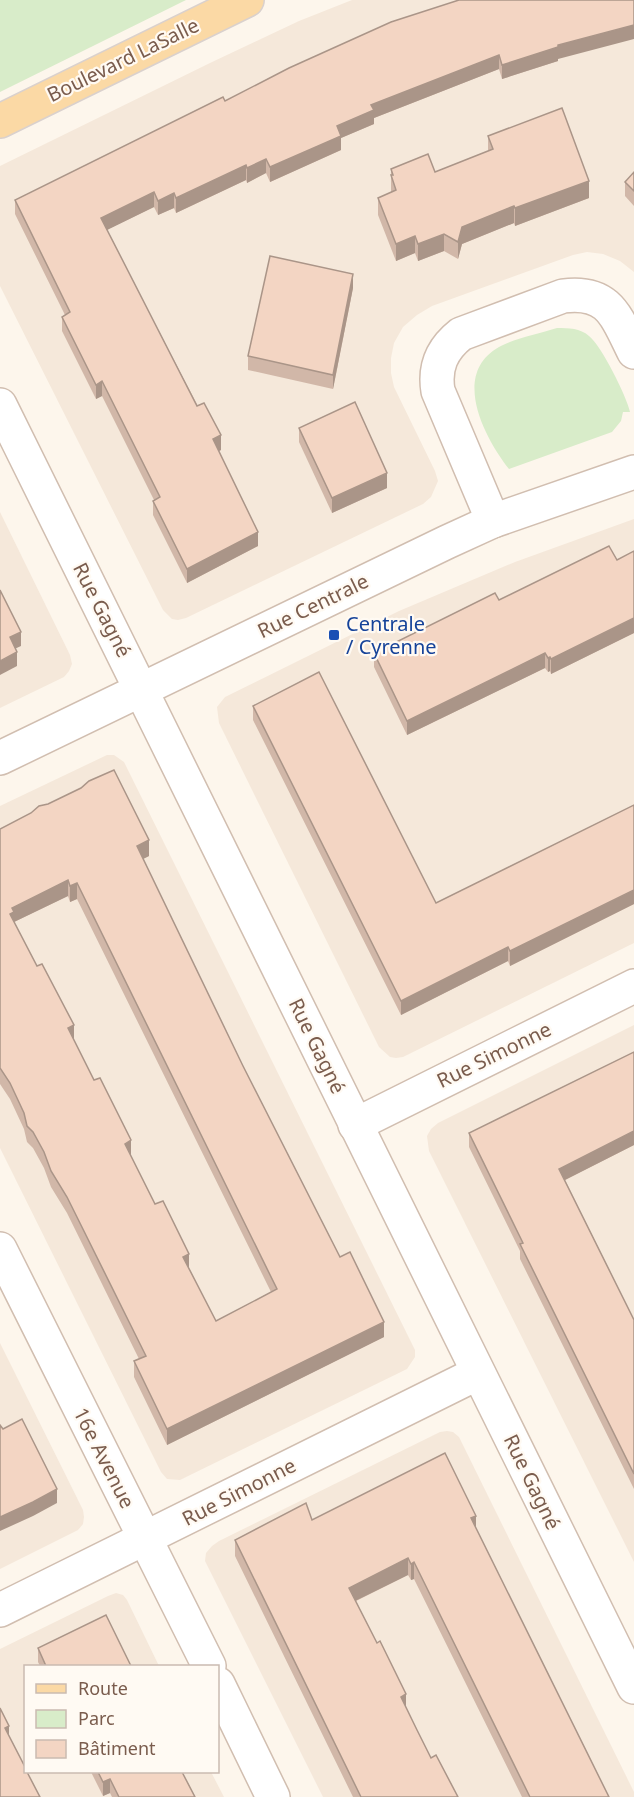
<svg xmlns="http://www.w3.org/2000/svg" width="634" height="1797" viewBox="0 0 634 1797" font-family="'Noto Sans',sans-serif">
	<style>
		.residential { fill: #f5e8da }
		.green { fill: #d8ecc9 }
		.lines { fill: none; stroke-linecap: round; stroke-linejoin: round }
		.minor-casing { stroke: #d1beb0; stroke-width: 36 }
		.major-casing { stroke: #dad1cd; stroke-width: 36 }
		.minor { stroke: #fff; stroke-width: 33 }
		.major { stroke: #fbd9a5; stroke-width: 33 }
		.wall { fill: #d1b7a8; fill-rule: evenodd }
		.shaded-wall { fill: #aa9588 }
		.building { fill: #f3d5c3; stroke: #aa9588; stroke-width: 1.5; fill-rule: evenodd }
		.transit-dot { fill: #1a4fb4; stroke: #fffaf3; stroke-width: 2 }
		.labels { text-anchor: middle; stroke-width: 4.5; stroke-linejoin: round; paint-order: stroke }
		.street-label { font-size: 20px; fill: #7a5c4d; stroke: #fffaf3 }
		.transit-label { font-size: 20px; fill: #164399; stroke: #fffaf3; text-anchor: start }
	</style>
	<rect width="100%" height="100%" fill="#fdf6ec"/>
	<g class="residential">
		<path d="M352 0H634V272L620 261 603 254 587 252 573 255 432 306 417 315 403 327 394 343 391 358V373L394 387 435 471 438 481 431 497 423 504 186 618 178 620 172 619 163 610 0 286V166L210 63 299 21Z"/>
		<path d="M0 512 70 655 72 664 69 671 64 677 0 708Z"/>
		<path d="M634 519V943L403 1057 396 1058 390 1057 379 1047 219 723 217 707 225 697 399 611 515 562Z"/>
		<path d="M107 755H114L124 762 415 1350V1357L407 1369 180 1480 167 1479 161 1472 0 1148V806Z"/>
		<path d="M634 1025V1562L429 1151 427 1136 431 1129 438 1123Z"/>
		<path d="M0 1343 83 1510 84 1517 83 1524 78 1530 0 1569Z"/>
		<path d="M447 1431 453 1432 459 1437 634 1792V1797H323L205 1561 206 1553 212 1546 219 1541 440 1432Z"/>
		<path d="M116 1593 123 1595 127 1600 159 1666H26V1772H211L224 1797H0V1649L108 1596Z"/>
	</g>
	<g class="green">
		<path d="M0 0H186L0 92Z"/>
		<path d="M557 328C569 328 580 328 589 336 601 345 627 397 630 412H623L621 421 612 432 509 469C484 437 451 374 499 347 513 339 541 333 557 328Z"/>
	</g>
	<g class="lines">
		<g class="minor-casing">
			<g id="minor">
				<path d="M0 405 634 1687"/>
				<path d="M493 521 438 391C434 367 442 349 461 334L563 296C609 290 616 316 634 352"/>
				<path d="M0 758 447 542 493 521 634 472"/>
				<path d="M355 1125 634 986"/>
				<path d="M0 1249 209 1666"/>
				<path d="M0 1610 478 1373"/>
				<path d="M218 1684 273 1797"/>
			</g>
		</g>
		<g class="major-casing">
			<path id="major" d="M0 121 247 0"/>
		</g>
		<use href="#minor" class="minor"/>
		<use href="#major" class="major"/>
	</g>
	<g class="wall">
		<path d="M391 22 558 59V61L502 79 499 69 374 118V124L341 138V150L270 182 266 173 247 183 246 180 176 213 174 208 158 215 154 207 106 230 221 450 219 451 258 546 187 583 153 515V501L154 500 102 396 96 399 62 331V317L65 315 15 214V200Z"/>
		<path d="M488 136 589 198 515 226 514 223 462 244 458 259 444 251 418 261 415 253 396 261 378 215V198L391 193V169L435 172 488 151Z"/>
		<path d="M634 172V206L625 196V182Z"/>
		<path d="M353 288 333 389 248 370V356Z"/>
		<path d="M299 428 387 488 332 513 299 442Z"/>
		<path d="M634 551V633L551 674 550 671 548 672 545 668 407 735 374 667V653L499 600 617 560Z"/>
		<path d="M253 706 436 903 634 805V904L510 966 508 961 401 1015 253 720Z"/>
		<path d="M0 829 149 856 143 859 243 1066 340 1257 384 1337 167 1445 134 1377V1361L139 1359 67 1213 51 1187 44 1168 33 1148 27 1142 24 1129 10 1099 0 1084ZM68 896 70 902 77 899 271 1292 216 1321 155 1204 14 922Z"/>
		<path d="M634 1052V1145L565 1180 634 1320V1489L520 1259V1251L469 1147V1133Z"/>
		<path d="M312 1520 476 1528 609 1797H522L414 1579 411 1580 408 1575 356 1601 406 1709 431 1758 458 1797H353L235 1556V1540Z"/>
		<path d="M38 1648 131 1666H40L38 1662Z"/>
		<path d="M91 1772H182L195 1797H112L110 1793 103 1796Z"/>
	</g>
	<g class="shaded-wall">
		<path d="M634 25V39L558 59V61L502 79V65L558 45Z"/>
		<path d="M499 55V69L374 118V124L341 138V150L270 182V167L371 105Z"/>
		<path d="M266 159V173L247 183V168Z"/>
		<path d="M246 165V180L176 213V198Z"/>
		<path d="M589 181V198L515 226V208Z"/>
		<path d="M154 192V207L101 233V218Z"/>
		<path d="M174 193V208L158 215V201Z"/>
		<path d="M514 206V223L462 244 458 259V242L462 227Z"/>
		<path d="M444 234V251L418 261V244Z"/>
		<path d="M415 236V253L396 261V244Z"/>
		<path d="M353 274V288L333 389V375Z"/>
		<path d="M102 381V396L96 399V385Z"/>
		<path d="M221 435V450L213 454V439Z"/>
		<path d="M387 473V488L332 513V498Z"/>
		<path d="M258 532V546L187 583V569Z"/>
		<path d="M634 618V633L551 674V659Z"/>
		<path d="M21 632V646L10 651V637Z"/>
		<path d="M17 652V666L0 675V661Z"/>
		<path d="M545 653V668L407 735V721Z"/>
		<path d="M550 657V671L548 672V658Z"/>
		<path d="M149 840V856L137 862V846Z"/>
		<path d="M68 880V896L14 922 10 914 12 908Z"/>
		<path d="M77 883V899L70 902V886Z"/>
		<path d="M634 890V904L510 966V951Z"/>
		<path d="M508 947V961L401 1015V1001Z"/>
		<path d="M74 1025V1041L68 1028Z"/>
		<path d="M634 1131V1145L559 1183V1169Z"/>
		<path d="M131 1140V1156L125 1144Z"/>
		<path d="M189 1254V1269L183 1257Z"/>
		<path d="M384 1322V1337L167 1445V1429Z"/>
		<path d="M57 1489V1503L33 1516 0 1531V1517Z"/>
		<path d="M476 1516V1532L471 1518Z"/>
		<path d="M408 1558V1575L349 1604V1588Z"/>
		<path d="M414 1562V1579L411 1580V1564Z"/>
		<path d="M406 1694V1711L401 1697Z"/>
		<path d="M9 1726V1740L5 1728Z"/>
		<path d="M110 1779V1793L103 1796V1782Z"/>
	</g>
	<g class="building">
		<path d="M459 0H634V25L558 45V47L502 65 499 55 371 105 374 110 337 126 341 136 270 167 266 159 247 168 246 165 176 198 174 193 158 201 154 192 101 218 197 406 204 403 221 435 213 439 258 532 187 569 153 501 160 497 102 381 96 385 62 317 70 312 15 200 223 97 225 101 289 68 391 22Z"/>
		<path d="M562 108 589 181 515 208 514 206 462 227 458 242 444 234 418 244 415 236 396 244 378 198 396 190 391 175H393L391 169 428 154 435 172 493 149 488 136Z"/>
		<path d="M634 172V191L625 182Z"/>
		<path d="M270 256 353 274 333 375 248 356Z"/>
		<path d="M355 402 387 473 332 498 299 428Z"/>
		<path d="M609 546 617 560 634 551V618L551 659 550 657 548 658 545 653 407 721 374 653 495 593 499 600Z"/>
		<path d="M0 590 21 632 10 637 17 652 0 661Z"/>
		<path d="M319 672 436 903 634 805V890L510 951 508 947 401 1001 253 706Z"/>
		<path d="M114 770 149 840 137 846 243 1066 340 1257 350 1252 384 1322 167 1429 134 1361 146 1356 67 1197 51 1171 44 1152 33 1132 27 1126 24 1113 10 1083 0 1068V829L31 813 39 806 48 804 81 788 89 781ZM68 880 70 886 77 883 277 1289 216 1321 183 1257 189 1254 163 1201 155 1204 125 1144 131 1140 100 1078 94 1080 68 1028 74 1025 42 964 37 966 10 914 14 912 12 908Z"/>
		<path d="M634 1052V1131L559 1169 634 1320V1474L520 1244 523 1243 469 1133Z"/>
		<path d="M22 1419 57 1489 33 1502 0 1517V1425L3 1429Z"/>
		<path d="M445 1453 476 1516 471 1518 609 1797H530L414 1562 411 1564 408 1558 349 1588 377 1643 380 1641 406 1694 401 1697 417 1730 431 1758 436 1755 458 1797H361L235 1540 306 1503 312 1520Z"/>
		<path d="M106 1615 131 1666H46L38 1648Z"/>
		<path d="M0 1708 9 1726 5 1728 26 1769V1772H27L40 1797H0Z"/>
		<path d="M98 1772H182L195 1797H119L110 1779 103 1782Z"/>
	</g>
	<rect class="transit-dot" x="328" y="629" width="12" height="12" rx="3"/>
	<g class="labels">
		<g class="street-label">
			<text transform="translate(123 60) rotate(-26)" y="7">Boulevard LaSalle</text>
			<text transform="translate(313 606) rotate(-26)" y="7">Rue Centrale</text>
			<text transform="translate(102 610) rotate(63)" y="7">Rue Gagné</text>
			<text transform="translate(317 1046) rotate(64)" y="7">Rue Gagné</text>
			<text transform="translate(494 1055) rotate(-26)" y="7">Rue Simonne</text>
			<text transform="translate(104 1458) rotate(63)" y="7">16e Avenue</text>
			<text transform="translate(532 1482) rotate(64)" y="7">Rue Gagné</text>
			<text transform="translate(239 1492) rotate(-27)" y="7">Rue Simonne</text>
		</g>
		<g class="transit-label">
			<text x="346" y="631">Centrale<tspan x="346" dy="23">/ Cyrenne</tspan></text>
		</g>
	</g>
	<rect x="24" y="1665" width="195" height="108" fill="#fffaf3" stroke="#cabbb1" stroke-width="1.5"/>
	<rect x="36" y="1684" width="30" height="9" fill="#fbd9a5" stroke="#cabbb1" stroke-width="1.5"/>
	<text x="78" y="1695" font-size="18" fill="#7a5c4d">Route</text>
	<rect x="36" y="1710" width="30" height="18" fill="#d8ecc9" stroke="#cabbb1" stroke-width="1.5"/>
	<text x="78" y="1725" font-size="18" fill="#7a5c4d">Parc</text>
	<rect x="36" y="1740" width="30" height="18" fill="#f3d5c3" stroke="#cabbb1" stroke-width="1.5"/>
	<text x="78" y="1755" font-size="18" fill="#7a5c4d">Bâtiment</text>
</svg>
